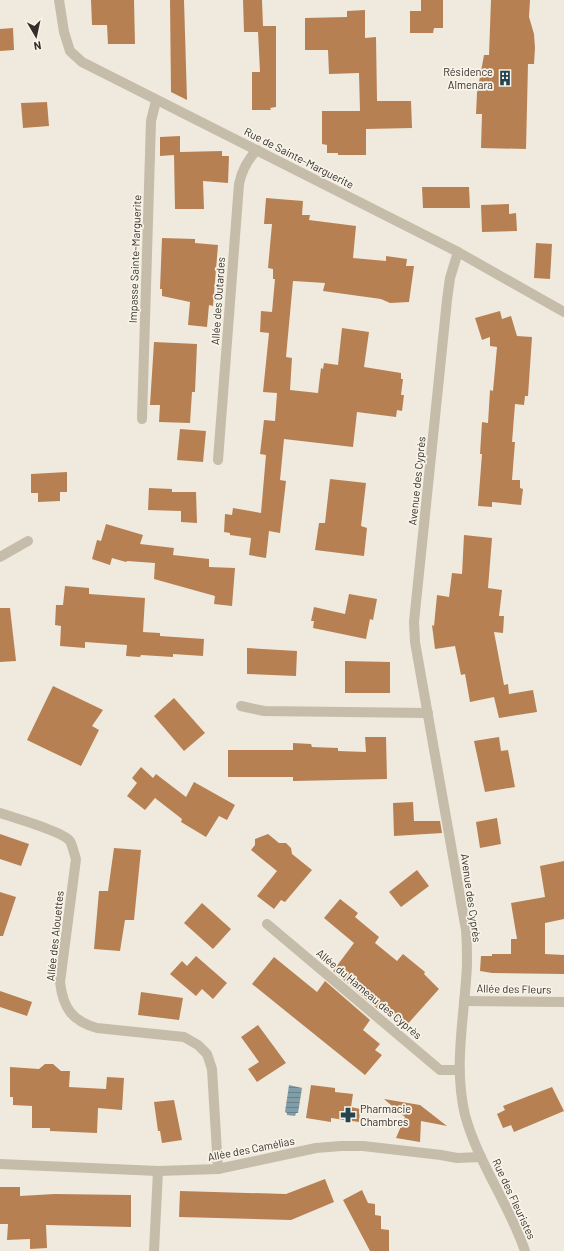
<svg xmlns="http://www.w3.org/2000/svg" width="564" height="1251" viewBox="0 0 564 1251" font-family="Barlow,sans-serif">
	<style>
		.water { fill: url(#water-rules) }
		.building { fill: #b78053 }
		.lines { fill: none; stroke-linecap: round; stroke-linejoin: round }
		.street { stroke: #c5bcaa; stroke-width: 10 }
		.labels { text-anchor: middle; stroke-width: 3.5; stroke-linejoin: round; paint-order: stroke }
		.poi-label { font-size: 11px; fill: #342e29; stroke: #f7f3e8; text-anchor: end }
		.street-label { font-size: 11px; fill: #342e29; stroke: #f7f3e8 }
	</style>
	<defs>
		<pattern id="water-rules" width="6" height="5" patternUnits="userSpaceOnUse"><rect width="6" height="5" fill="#7f9ea8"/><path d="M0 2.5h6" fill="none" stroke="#698189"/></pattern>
	</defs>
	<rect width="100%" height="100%" fill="#efeadd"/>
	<path class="water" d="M289 1085 302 1088 298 1113H296L295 1116 287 1115V1113L285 1112Z"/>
	<g class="building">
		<path d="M91 0H134L135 44H108L107 25H92Z"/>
		<path d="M170 0H184L187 100 171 92Z"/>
		<path d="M243 0H262L263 26H276V107L270 108 271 110H252V72H260L258 32H244Z"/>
		<path d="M421 0H443V28H434L433 33H410V11H421Z"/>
		<path d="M491 0H530L529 17 534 34 535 48 534 64H528L526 149 481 148 482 114H476L477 93 484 55H489Z"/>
		<path d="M365 10V38L376 37 377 101H411L412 128 366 129V155H338V153H327V145L322 144V111H360L359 73 329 74 328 50H305V18L347 17V11Z"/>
		<path d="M13 28 14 50 0 51V29Z"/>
		<path d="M47 102 49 126 23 128 21 103Z"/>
		<path d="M180 136V152L222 151V156H229L228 183 203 181 204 209H175L174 155 160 156V137Z"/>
		<path d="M422 187H469L470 208H423Z"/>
		<path d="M266 198 303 201 302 215H310L309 220 356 226 353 258 386 261V256L407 259 406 266H414L409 302 390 303 381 299 323 291 325 283 293 281 286 357 292 358 290 390 318 393 321 368 323 369 324 363 338 365 342 328 369 332 364 367 401 373V379H403L401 395H404L402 411 397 410 396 417 357 412 353 447 284 439 280 480 286 481 280 533 269 531 266 558 249 555 251 538 230 535V533L224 532 225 514 232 515 233 508 261 513 266 455 260 454 264 420 275 421 277 393 263 392 269 333 260 332 261 311 272 312 275 279H273V269L268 268 272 224H264Z"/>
		<path d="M509 204V214L516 213 517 231 482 232 481 205Z"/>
		<path d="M162 238 195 239V243L218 245 213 306 209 305 207 327 188 325 190 302 162 296V289H160Z"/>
		<path d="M536 243 552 244 550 279 534 278Z"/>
		<path d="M500 311 502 319 511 316 517 336 532 337 528 396H525L524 405 515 404 512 442H515L512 480H520V488L523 489 521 505 492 502V507L478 506 482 454H480L482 422 488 423 490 390 493 391 497 347 490 346V337L482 340 475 318Z"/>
		<path d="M154 342 197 344 195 392H192L190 423 159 422 160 405H150Z"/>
		<path d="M180 429 206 431 203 462 177 460Z"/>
		<path d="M67 472V492H60V501L38 502V493H31V474Z"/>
		<path d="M330 479 366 483 361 526 367 528 364 556 315 550 319 523H325Z"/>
		<path d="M149 488 172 489V492H196L197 523 181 522V511L148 510Z"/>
		<path d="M106 524 143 535 140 544 174 548 173 555 209 559V567L235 568 232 606 214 604 215 596 154 579 155 563 127 561 126 562 112 558 110 565 92 559 97 540 101 541Z"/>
		<path d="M464 535 492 538 488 588 502 590 499 616H504L503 633 494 632 504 685 508 684 509 694 533 690 537 712 499 718 494 697 470 702 465 674 461 675 455 646 435 649 432 625 434 626 437 595 449 597 452 573 462 574Z"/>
		<path d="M65 586 89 588V594L145 598 143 632 160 633V636L204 639 203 656 173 654V657L141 655 140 657 126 656 127 645 85 642V648L60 646 61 626 55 625 56 605H63Z"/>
		<path d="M349 594 377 599 373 620 370 619 366 639 313 628 314 621H311L314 607 345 614Z"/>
		<path d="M0 608H10L16 661 0 662Z"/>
		<path d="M247 648 297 651 296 676 247 674Z"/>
		<path d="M345 661 390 662V693H345Z"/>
		<path d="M53 686 103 710 92 726 99 730 81 766 27 740Z"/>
		<path d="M174 698 205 733 184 751 154 716Z"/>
		<path d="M365 737H386L387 779 293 781V777H228V750H293V743L311 744 312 747 338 748V751L366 752Z"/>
		<path d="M499 737 501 751 508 750 515 787 485 792 474 741Z"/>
		<path d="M141 767 153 778 156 774 186 797 194 782 235 805 227 820 219 816 206 837 181 822 182 819 155 798 145 810 127 796 137 783 132 778Z"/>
		<path d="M413 802 414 821H440L442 833 394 836 393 803Z"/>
		<path d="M497 818 501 844 480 848 476 822Z"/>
		<path d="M0 834 29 844 21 866 0 859Z"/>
		<path d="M268 834 279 843H286L291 848 292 854 312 870 285 902 281 900 274 909 257 896 277 871 251 850 255 845V839Z"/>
		<path d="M114 848 141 850 134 920H125L120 951 94 949 99 891H108Z"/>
		<path d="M564 861V919L545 923V954L564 955V974L492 973 480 971 481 956H492V954H511V939H517L511 903 545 897 540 866Z"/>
		<path d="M417 870 429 886 401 907 389 892Z"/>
		<path d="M0 892 16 897 3 936H0Z"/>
		<path d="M340 899 358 913 355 917 379 937 375 943 397 961 403 954 425 972 424 974 439 989 405 1027 381 1005 378 1009 333 971 354 943 324 918Z"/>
		<path d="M202 903 231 929 213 949 184 923Z"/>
		<path d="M196 956 227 983 213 999 202 989 196 996 170 974 182 961 187 966Z"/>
		<path d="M274 957 317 992 325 981 370 1020 363 1030 380 1044 375 1050 382 1055 365 1075 252 984Z"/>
		<path d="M0 991 32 1002 27 1016 0 1007Z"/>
		<path d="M141 992 183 998 179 1020 138 1015Z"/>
		<path d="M258 1025 286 1063 257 1082 248 1069 259 1062 241 1037Z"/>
		<path d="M45 1064H53L61 1071H70L69 1087 106 1089 107 1077 124 1078 122 1110 98 1108 97 1133 50 1131V1128H32V1106L13 1105V1097H10V1067L39 1069Z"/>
		<path d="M311 1085 335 1088V1092L353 1094 351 1107 360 1109 359 1122 331 1118V1122L306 1118Z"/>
		<path d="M552 1087 564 1111 514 1132 511 1125 503 1128 497 1114 505 1110 503 1106Z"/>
		<path d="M384 1099 420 1105 447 1126 421 1121 420 1142 396 1138 405 1117Z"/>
		<path d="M174 1100 182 1140 162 1143 160 1131H158L154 1102Z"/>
		<path d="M325 1179 334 1202 291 1220 179 1217 180 1191 286 1194Z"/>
		<path d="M0 1187H20V1196L54 1194 131 1195V1227L46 1225 47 1248 30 1249V1239L7 1240 8 1224H0Z"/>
		<path d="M362 1190 368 1203 375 1204V1215L381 1216V1229L389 1230V1251H370L343 1200Z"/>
	</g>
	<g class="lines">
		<g class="street">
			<path d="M59 0 64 32 70 51 82 62 458 252 564 312"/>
			<path d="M458 252 450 278 447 300 414 622 415 642 466 930C467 941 467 952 467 964 465 1014 453 1065 465 1115 478 1163 509 1204 525 1251"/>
			<path d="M142 419 151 121 156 101"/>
			<path d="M218 460 239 184C242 170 247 160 257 150"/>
			<path d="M0 557 28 541"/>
			<path d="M241 706 264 711 428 713"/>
			<path d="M0 813C14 818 62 831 70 841 73 847 74 854 76 859L60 982C63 1008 72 1021 97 1028L184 1037 198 1045 207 1054 212 1069 218 1169"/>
			<path d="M267 924 440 1070H459"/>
			<path d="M464 1001 564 1002"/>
			<path d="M0 1164 158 1171 218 1169 316 1148 341 1146H363L441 1155 457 1158 481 1157"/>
			<path d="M154 1251 158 1171"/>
		</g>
	</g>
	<defs>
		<g id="building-bare" transform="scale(1.2)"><path d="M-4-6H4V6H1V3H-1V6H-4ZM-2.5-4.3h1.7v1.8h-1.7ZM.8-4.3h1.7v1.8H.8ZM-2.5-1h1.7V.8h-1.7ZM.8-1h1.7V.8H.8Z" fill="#234450" stroke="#f7f3e8" stroke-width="2.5" paint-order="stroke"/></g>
		<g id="pharmacy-bare" transform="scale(1.2)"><path d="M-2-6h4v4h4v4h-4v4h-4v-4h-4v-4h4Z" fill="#234450" stroke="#f7f3e8" stroke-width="2.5" paint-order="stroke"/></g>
	</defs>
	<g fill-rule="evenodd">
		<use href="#building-bare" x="505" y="78"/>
		<use href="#pharmacy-bare" x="348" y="1115"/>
	</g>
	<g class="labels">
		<g class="poi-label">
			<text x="493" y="76">Résidence<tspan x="493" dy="13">Almenara</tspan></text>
			<text x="360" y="1113" text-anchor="start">Pharmacie<tspan x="360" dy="13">Chambres</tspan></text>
		</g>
		<g class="street-label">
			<text transform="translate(299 158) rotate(27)" y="4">Rue de Sainte-Marguerite</text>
			<text transform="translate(135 259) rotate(-88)" y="4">Impasse Sainte-Marguerite</text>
			<text transform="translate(218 301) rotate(-86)" y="4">Allée des Outardes</text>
			<text transform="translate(417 481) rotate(-84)" y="4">Avenue des Cyprès</text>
			<text transform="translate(471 898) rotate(82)" y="4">Avenue des Cyprès</text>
			<text transform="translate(55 936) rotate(-84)" y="4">Allée des Alouettes</text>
			<text transform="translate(514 989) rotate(1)" y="4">Allée des Fleurs</text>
			<text transform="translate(369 994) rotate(40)" y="4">Allée du Hameau des Cyprès</text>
			<text transform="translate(251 1149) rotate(-11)" y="4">Allée des Camélias</text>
			<text transform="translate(514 1199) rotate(65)" y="4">Rue des Fleuristes</text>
		</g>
	</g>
	<g transform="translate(36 36) rotate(171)" stroke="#f7f3e8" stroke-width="3" paint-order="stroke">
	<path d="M0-3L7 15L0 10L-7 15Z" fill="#342e29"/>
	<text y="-6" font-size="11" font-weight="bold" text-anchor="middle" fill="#342e29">N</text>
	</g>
</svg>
